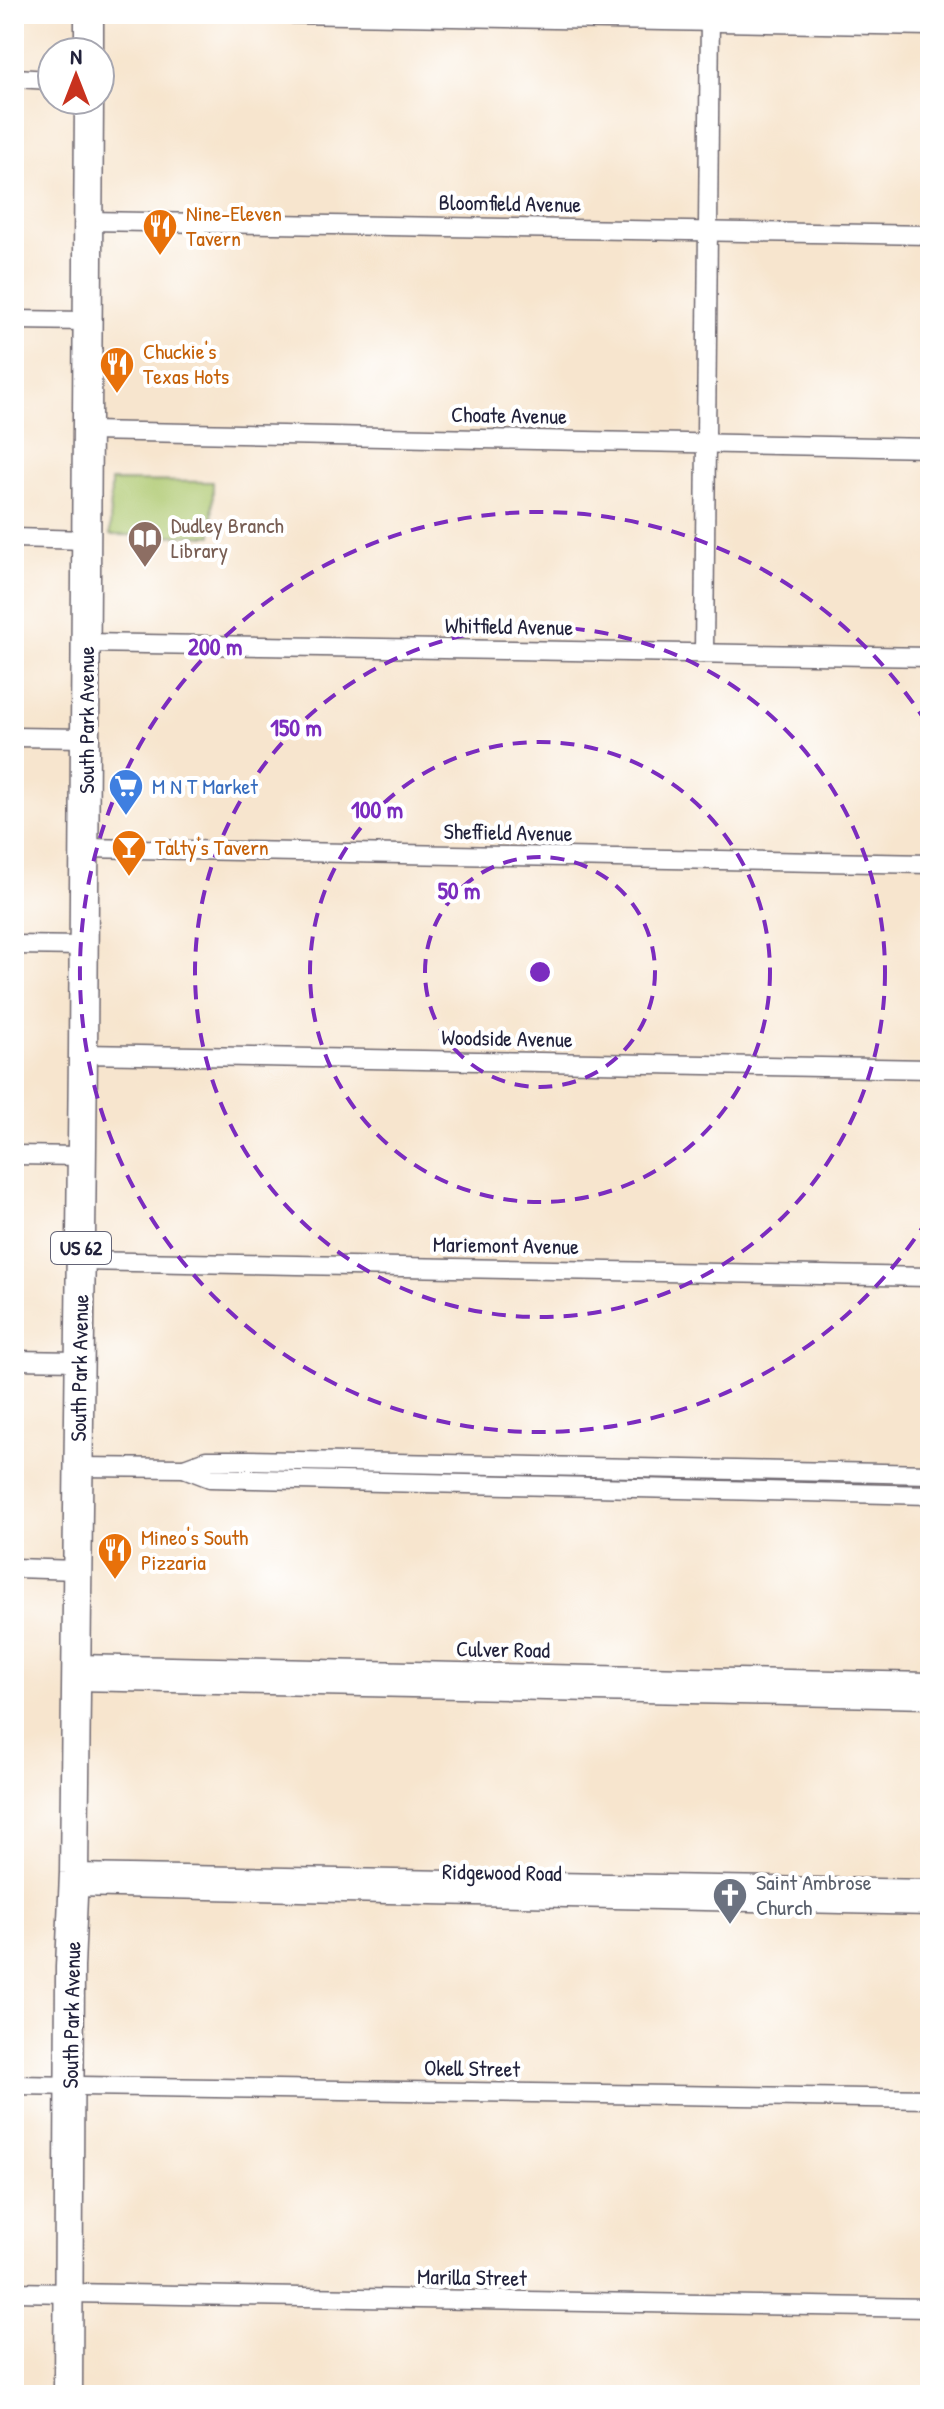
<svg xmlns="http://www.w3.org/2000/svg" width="944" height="2409" viewBox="0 0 944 2409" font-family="'Patrick Hand',sans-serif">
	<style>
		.green { fill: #adc86e; stroke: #687554; stroke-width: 2 }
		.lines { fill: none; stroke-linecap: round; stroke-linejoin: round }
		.street-casing { stroke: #6d666e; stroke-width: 21 }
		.primary-casing { stroke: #6d666e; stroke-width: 31 }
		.street { stroke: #fff; stroke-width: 18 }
		.primary { stroke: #fff; stroke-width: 28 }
		.ring { fill: none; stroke: #7b2cbf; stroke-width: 4; stroke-dasharray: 14 10 }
		.labels { text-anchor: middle; stroke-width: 8; stroke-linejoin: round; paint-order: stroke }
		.shield { fill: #fff; stroke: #646476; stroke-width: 2 }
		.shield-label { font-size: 20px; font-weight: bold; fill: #22223b }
		.street-label { font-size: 22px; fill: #22223b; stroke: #fff }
		.food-label { font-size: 22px; fill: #c56008; stroke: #fff; text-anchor: start }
		.education-label { font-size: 22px; fill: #785e54; stroke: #fff; text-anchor: start }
		.shop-label { font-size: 22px; fill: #366cbe; stroke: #fff; text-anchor: start }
		.worship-label { font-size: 22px; fill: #5b616d; stroke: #fff; text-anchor: start }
		.centre { fill: #7b2cbf; stroke: #fff; stroke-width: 4 }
		.ring-label { font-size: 24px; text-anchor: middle; font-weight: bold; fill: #7b2cbf; stroke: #fff; stroke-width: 8; stroke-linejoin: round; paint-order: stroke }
	</style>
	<rect width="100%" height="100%" fill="#fff"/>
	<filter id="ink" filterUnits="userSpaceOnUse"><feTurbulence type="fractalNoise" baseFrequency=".0125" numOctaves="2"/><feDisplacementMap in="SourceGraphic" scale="16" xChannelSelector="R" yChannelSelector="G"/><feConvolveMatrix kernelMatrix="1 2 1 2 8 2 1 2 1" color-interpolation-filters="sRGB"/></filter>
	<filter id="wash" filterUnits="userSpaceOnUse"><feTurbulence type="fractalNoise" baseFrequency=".006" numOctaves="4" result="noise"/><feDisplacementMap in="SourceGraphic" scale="32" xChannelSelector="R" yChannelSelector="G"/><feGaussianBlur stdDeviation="1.8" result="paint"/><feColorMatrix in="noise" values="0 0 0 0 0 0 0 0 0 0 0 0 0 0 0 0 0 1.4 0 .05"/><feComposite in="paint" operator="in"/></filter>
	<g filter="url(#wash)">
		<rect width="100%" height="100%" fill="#f7e5ce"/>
		<path class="green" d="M111 481 213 482 212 536 110 535Z"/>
	</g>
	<g filter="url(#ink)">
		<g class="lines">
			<g class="street-casing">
				<g id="street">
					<path d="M293 14 930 26"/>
					<path d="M14 78 52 80"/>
					<path d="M89 221 930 235"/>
					<path d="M14 320 88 321"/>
					<path d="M88 431 930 448"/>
					<path d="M14 538 87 540"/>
					<path d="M86 643 930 657"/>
					<path d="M704 653 710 14"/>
					<path d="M14 737 85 738"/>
					<path d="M85 848 930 864"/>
					<path d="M14 945 84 946"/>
					<path d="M83 1054 930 1069"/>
					<path d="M14 1155 82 1156"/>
					<path d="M81 1261 930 1277"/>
					<path d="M14 1360 80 1361"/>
					<path d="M78 1467 184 1468 206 1460H249L930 1474"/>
					<path d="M184 1468 210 1478 930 1495"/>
					<path d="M14 1568 77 1570"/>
					<path d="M76 1664 930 1682"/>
					<path d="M76 1681 930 1699"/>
					<path d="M74 1873 930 1889"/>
					<path d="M74 1887 930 1906"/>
					<path d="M14 2085 930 2099"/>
					<path d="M14 2292 930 2308"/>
				</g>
			</g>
			<g class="primary-casing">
				<g id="primary">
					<path d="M89 52V14"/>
					<path d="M68 2395 70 1967 74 1873 83 1054 89 100"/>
				</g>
			</g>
			<use href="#street" class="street"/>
			<use href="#primary" class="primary"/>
		</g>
	</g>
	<g class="ring">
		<circle cx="540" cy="972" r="115"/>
		<circle cx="540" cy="972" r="230"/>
		<circle cx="540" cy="972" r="345"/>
		<path d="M928 1219A460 460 0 1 1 928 725"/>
	</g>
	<defs>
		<g id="restaurant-pin" transform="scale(1.8)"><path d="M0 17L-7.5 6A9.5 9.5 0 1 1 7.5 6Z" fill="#e8710a" stroke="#fff"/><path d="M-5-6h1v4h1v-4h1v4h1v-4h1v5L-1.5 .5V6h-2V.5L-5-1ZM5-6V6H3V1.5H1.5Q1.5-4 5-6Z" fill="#fff"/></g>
		<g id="library-pin" transform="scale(1.8)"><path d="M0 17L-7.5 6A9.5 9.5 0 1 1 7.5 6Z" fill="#8d6e63" stroke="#fff"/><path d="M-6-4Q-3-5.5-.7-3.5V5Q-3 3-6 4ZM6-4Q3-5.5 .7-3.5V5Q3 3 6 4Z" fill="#fff"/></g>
		<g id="supermarket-pin" transform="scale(1.8)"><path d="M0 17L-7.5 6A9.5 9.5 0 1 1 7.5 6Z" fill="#3f7fe0" stroke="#fff"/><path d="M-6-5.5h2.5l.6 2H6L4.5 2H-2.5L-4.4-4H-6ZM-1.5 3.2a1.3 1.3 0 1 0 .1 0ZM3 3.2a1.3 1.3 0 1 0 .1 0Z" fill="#fff"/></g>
		<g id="bar-pin" transform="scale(1.8)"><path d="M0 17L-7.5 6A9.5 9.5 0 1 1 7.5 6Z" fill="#e8710a" stroke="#fff"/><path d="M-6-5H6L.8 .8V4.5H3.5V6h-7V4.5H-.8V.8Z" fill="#fff"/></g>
		<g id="church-pin" transform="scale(1.8)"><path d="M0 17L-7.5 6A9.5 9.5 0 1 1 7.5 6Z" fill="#6b7280" stroke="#fff"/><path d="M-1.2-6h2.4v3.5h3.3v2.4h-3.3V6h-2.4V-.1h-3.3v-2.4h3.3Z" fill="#fff"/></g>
	</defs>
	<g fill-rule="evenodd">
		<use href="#restaurant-pin" x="160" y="226"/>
		<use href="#restaurant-pin" x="117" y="364"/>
		<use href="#library-pin" x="145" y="538"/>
		<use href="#supermarket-pin" x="126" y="786"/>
		<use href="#bar-pin" x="129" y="847"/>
		<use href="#restaurant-pin" x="115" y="1550"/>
		<use href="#church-pin" x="730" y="1895"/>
	</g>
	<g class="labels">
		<rect class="shield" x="51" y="1232" width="60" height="32" rx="6"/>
		<g class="shield-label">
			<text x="81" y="1255">US 62</text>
		</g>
		<g class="street-label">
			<text transform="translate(510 203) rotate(1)" y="8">Bloomfield Avenue</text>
			<text transform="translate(509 415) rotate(1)" y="8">Choate Avenue</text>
			<text transform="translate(509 626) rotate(1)" y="8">Whitfield Avenue</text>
			<text transform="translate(86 720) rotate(-90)" y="8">South Park Avenue</text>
			<text transform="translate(508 832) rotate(1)" y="8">Sheffield Avenue</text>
			<text transform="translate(507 1038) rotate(1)" y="8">Woodside Avenue</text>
			<text transform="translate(506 1245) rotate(1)" y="8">Mariemont Avenue</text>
			<text transform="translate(79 1368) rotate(-89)" y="8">South Park Avenue</text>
			<text transform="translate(503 1649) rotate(1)" y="8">Culver Road</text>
			<text transform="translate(502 1872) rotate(1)" y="8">Ridgewood Road</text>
			<text transform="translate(71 2015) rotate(-89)" y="8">South Park Avenue</text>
			<text transform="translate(472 2068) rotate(1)" y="8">Okell Street</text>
			<text transform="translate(472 2277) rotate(1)" y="8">Marilla Street</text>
		</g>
		<g class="food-label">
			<text x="186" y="221">Nine-Eleven<tspan x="186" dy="25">Tavern</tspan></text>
			<text x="143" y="359">Chuckie's<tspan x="143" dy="25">Texas Hots</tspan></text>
			<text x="155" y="855">Talty's Tavern</text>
			<text x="141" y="1545">Mineo's South<tspan x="141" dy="25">Pizzaria</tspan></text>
		</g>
		<g class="education-label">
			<text x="171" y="533">Dudley Branch<tspan x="171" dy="25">Library</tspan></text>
		</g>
		<g class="shop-label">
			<text x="152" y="794">M N T Market</text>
		</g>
		<g class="worship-label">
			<text x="756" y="1890">Saint Ambrose<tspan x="756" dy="25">Church</tspan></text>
		</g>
	</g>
	<circle cx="540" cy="972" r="12" class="centre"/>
	<g class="ring-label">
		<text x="215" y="655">200 m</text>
		<text x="296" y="736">150 m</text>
		<text x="377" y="818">100 m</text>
		<text x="459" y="899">50 m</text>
	</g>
	<rect width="944" height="2409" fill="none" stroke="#fff" stroke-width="48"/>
	<g transform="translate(76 76)"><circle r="38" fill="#ffffff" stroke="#a7a7b1" stroke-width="2"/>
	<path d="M0-6L14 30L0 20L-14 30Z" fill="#c8321e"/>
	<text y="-12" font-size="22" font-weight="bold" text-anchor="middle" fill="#22223b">N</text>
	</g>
</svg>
